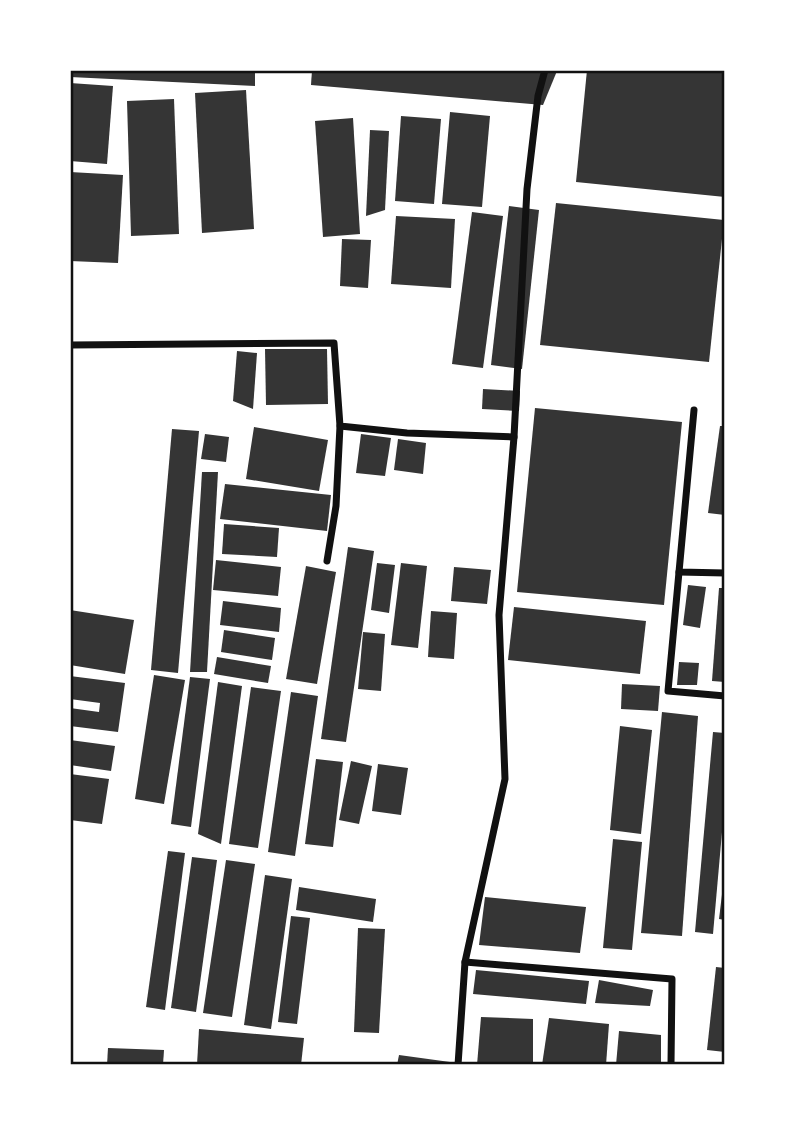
<svg xmlns="http://www.w3.org/2000/svg" width="795" height="1135" viewBox="0 0 795 1135" font-family="Montserrat,sans-serif">
	<style>
		.building { fill: #353535 }
		.lines { fill: none; stroke-linecap: round; stroke-linejoin: round }
		.minor { stroke: #111; stroke-width: 7 }
		.neatline { fill: none; stroke: #111; stroke-width: 2.5 }
	</style>
	<rect width="100%" height="100%" fill="#fff"/>
	<g class="building">
		<path d="M70 70H255V86L70 77Z"/>
		<path d="M312 70H547L557 71 543 105 311 85Z"/>
		<path d="M587 70H725V197L576 182Z"/>
		<path d="M70 83 113 86 107 164 70 161Z"/>
		<path d="M246 90 254 229 202 233 195 93Z"/>
		<path d="M174 99 179 234 131 236 127 101Z"/>
		<path d="M450 112 490 116 482 207 442 204Z"/>
		<path d="M401 116 441 119 434 204 395 201Z"/>
		<path d="M353 118 360 234 323 237 315 121Z"/>
		<path d="M370 130 389 131 385 210 366 216Z"/>
		<path d="M70 172 123 175 118 263 70 261Z"/>
		<path d="M556 203 724 220 709 362 540 345Z"/>
		<path d="M509 206 539 210 522 369 491 365Z"/>
		<path d="M472 212 503 216 483 368 452 364Z"/>
		<path d="M396 216 455 219 451 288 391 284Z"/>
		<path d="M342 239 371 240 368 288 340 286Z"/>
		<path d="M265 349H327L328 404 266 405Z"/>
		<path d="M237 351 257 353 253 409 233 401Z"/>
		<path d="M483 389 520 391 519 411 482 409Z"/>
		<path d="M535 408 682 422 664 605 517 592Z"/>
		<path d="M720 426H725V515L708 513Z"/>
		<path d="M254 427 328 440 319 491 246 479Z"/>
		<path d="M172 429 199 431 178 673 151 670Z"/>
		<path d="M205 434 229 437 226 462 201 459Z"/>
		<path d="M361 434 391 438 385 476 356 473Z"/>
		<path d="M398 439 426 443 423 474 394 470Z"/>
		<path d="M202 472H218L207 672H190Z"/>
		<path d="M225 484 331 495 327 531 220 519Z"/>
		<path d="M224 524 279 528 277 557 222 554Z"/>
		<path d="M348 547 374 551 346 742 321 739Z"/>
		<path d="M216 560 281 567 278 596 213 590Z"/>
		<path d="M377 563 395 565 389 613 371 610Z"/>
		<path d="M401 563 427 566 418 648 391 645Z"/>
		<path d="M306 566 336 572 317 684 286 679Z"/>
		<path d="M454 567 491 570 487 604 451 601Z"/>
		<path d="M688 585 706 587 700 628 683 625Z"/>
		<path d="M719 588H725V682L712 681Z"/>
		<path d="M223 601 281 608 279 632 220 625Z"/>
		<path d="M514 607 646 621 640 674 508 660Z"/>
		<path d="M70 610 134 620 125 674 70 665Z"/>
		<path d="M431 611 457 613 454 659 428 657Z"/>
		<path d="M224 630 275 638 272 660 221 652Z"/>
		<path d="M363 632 385 634 381 691 358 689Z"/>
		<path d="M217 657 271 666 268 683 214 674Z"/>
		<path d="M679 662 699 663 697 685H677Z"/>
		<path d="M154 675 185 680 164 804 135 799Z"/>
		<path d="M70 676 125 683 118 732 70 726V708L99 712 100 703 70 699Z"/>
		<path d="M190 677 210 679 191 827 171 824Z"/>
		<path d="M218 682 242 686 221 844 198 834Z"/>
		<path d="M622 684 660 686 658 711 621 709Z"/>
		<path d="M251 687 281 691 258 848 229 844Z"/>
		<path d="M291 692 318 696 295 856 268 852Z"/>
		<path d="M662 712 698 716 682 936 641 933Z"/>
		<path d="M620 726 652 730 641 834 610 830Z"/>
		<path d="M713 732 725 733V798L713 934 695 932Z"/>
		<path d="M70 740 115 746 111 771 70 765Z"/>
		<path d="M316 759 343 762 333 847 305 844Z"/>
		<path d="M351 761 372 766 359 824 339 820Z"/>
		<path d="M378 764 408 768 401 815 372 811Z"/>
		<path d="M70 774 109 779 102 824 70 820Z"/>
		<path d="M613 839 642 842 632 950 603 948Z"/>
		<path d="M168 851 185 853 165 1010 146 1007Z"/>
		<path d="M192 857 217 860 196 1012 171 1008Z"/>
		<path d="M226 860 255 864 232 1017 203 1013Z"/>
		<path d="M265 875 292 879 271 1029 244 1025Z"/>
		<path d="M723 886H725V920L719 919Z"/>
		<path d="M299 887 376 899 373 922 296 910Z"/>
		<path d="M485 897 586 907 580 953 479 945Z"/>
		<path d="M291 916 310 918 297 1024 278 1022Z"/>
		<path d="M358 928 385 929 379 1033 354 1032Z"/>
		<path d="M716 967 725 968V1052L707 1050Z"/>
		<path d="M476 970 589 981 586 1004 473 994Z"/>
		<path d="M599 980 653 990 650 1006 595 1003Z"/>
		<path d="M481 1017 533 1019V1065H477Z"/>
		<path d="M549 1018 609 1024 606 1065H542Z"/>
		<path d="M199 1029 304 1038 301 1065H197Z"/>
		<path d="M619 1031 661 1035V1065H616Z"/>
		<path d="M108 1048 164 1050 163 1065H107Z"/>
		<path d="M399 1055 450 1062 449 1065H397Z"/>
	</g>
	<g class="lines">
		<g class="minor">
			<path d="M70 345 334 343 340 426 407 433 514 437"/>
			<path d="M694 410 679 572 725 573"/>
			<path d="M327 561 336 506 340 426"/>
			<path d="M679 572 668 691 725 696"/>
			<path d="M465 962 672 979 671 1065"/>
			<path d="M458 1065 465 962 505 779 499 615 514 437 527 189 538 96 545 70"/>
		</g>
	</g>
	<rect width="795" height="1135" fill="none" stroke="#ffffff" stroke-width="144"/>
	<rect x="72" y="72" width="651" height="991" class="neatline"/>
</svg>
